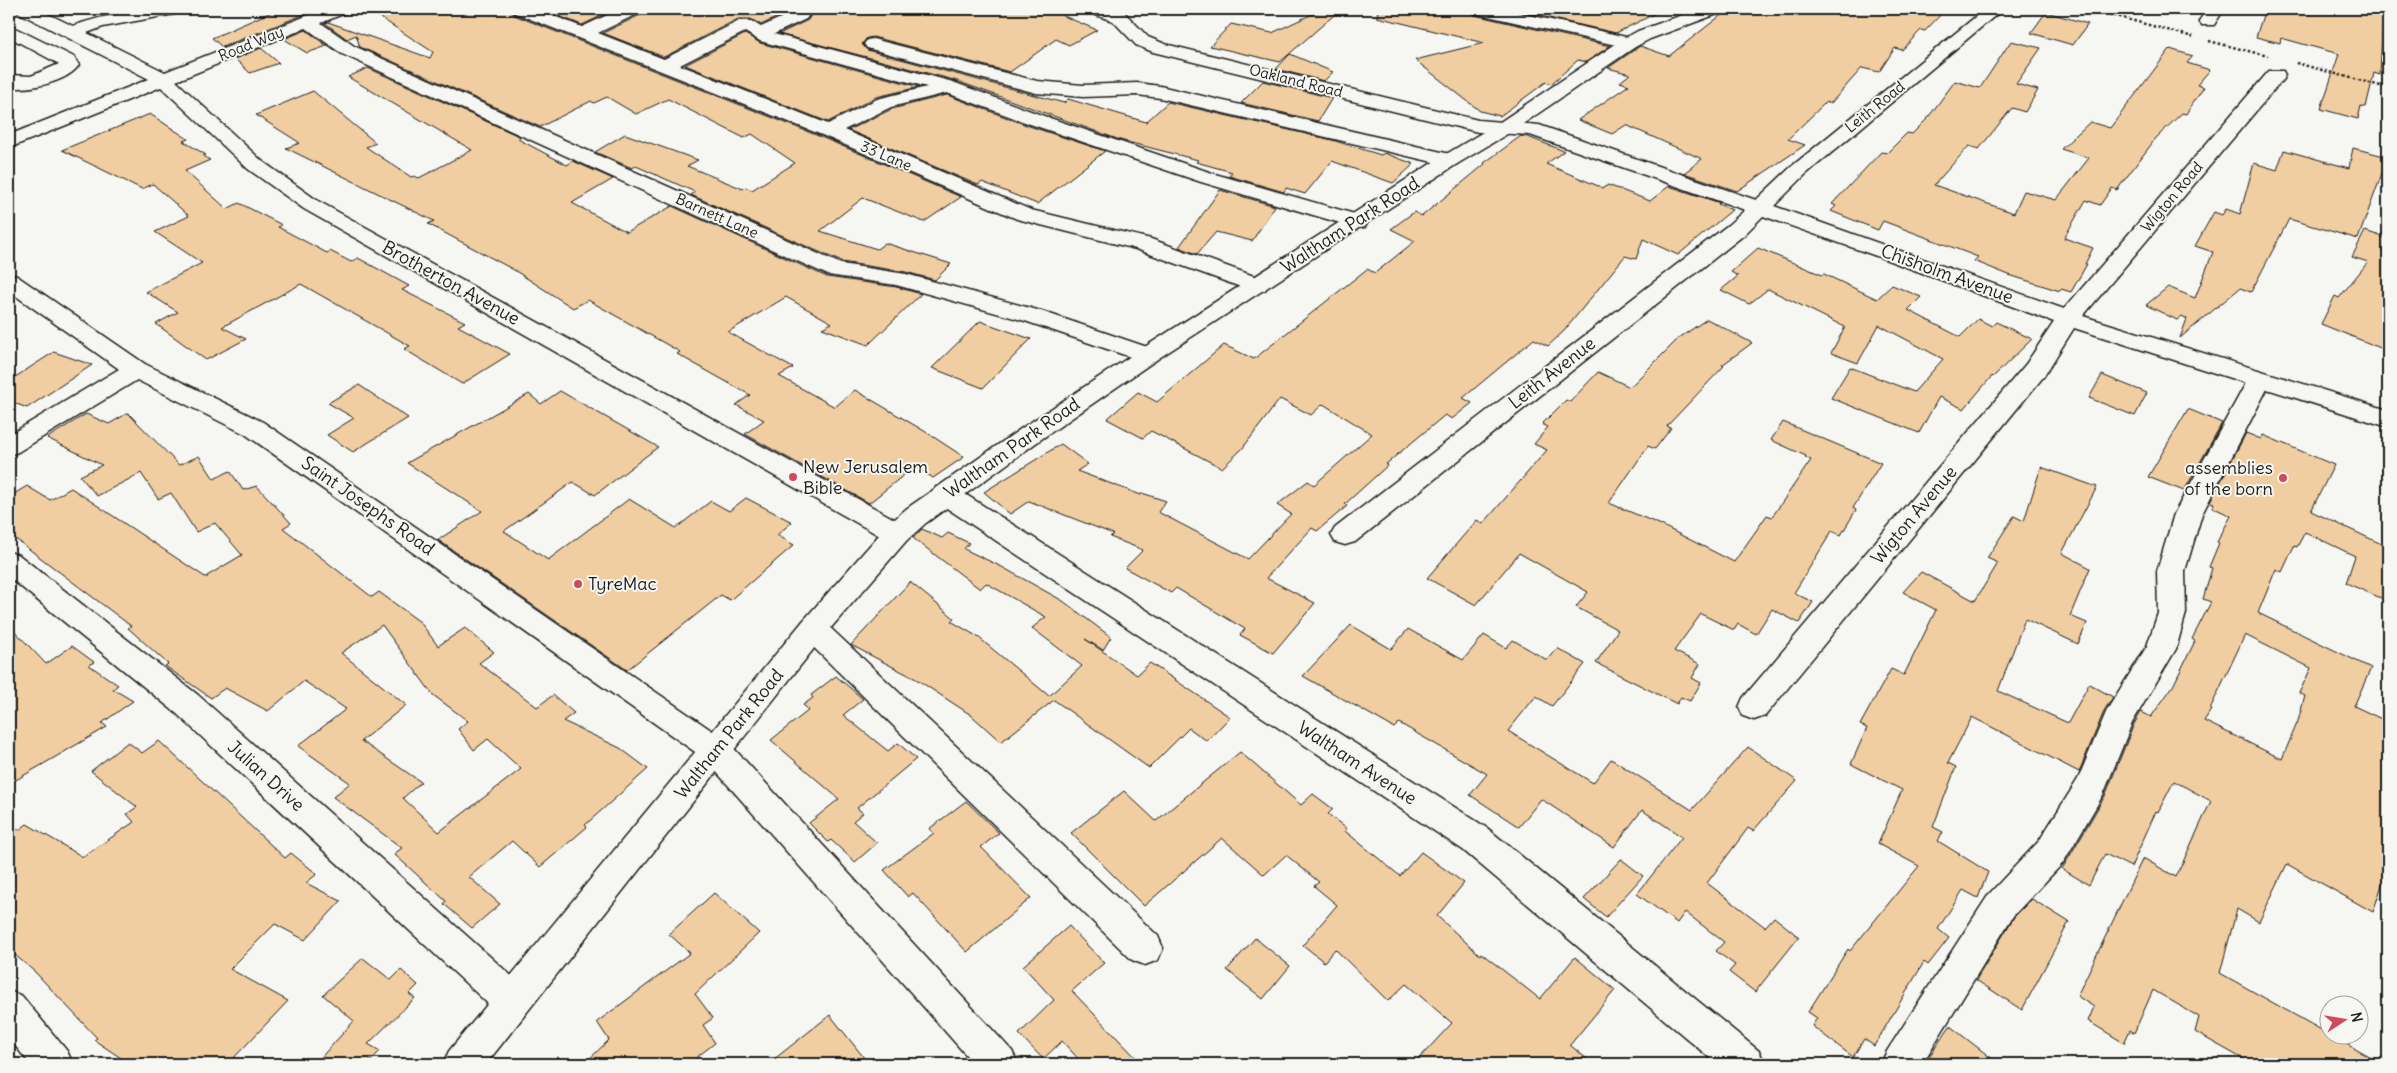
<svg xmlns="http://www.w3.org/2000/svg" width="2397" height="1073" viewBox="0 0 2397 1073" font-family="Delius,sans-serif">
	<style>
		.building { fill: #f0cea1; stroke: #1c1c1c; fill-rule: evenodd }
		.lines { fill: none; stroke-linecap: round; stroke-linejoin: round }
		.minor-casing { stroke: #1c1c1c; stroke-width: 3 }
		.major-casing { stroke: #1c1c1c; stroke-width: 3 }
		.path { stroke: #1c1c1c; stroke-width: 2.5; stroke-dasharray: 2.5 2.5; stroke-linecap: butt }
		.minor { fill: #f6f6f2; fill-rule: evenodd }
		.major { fill: #f6f6f2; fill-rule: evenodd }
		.poi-dot { fill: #d1495b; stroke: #f6f6f2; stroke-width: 2 }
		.labels { text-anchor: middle; stroke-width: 4; stroke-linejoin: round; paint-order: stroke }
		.far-street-label { font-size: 15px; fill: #1c1c1c; stroke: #f6f6f2 }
		.street-label { font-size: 18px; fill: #1c1c1c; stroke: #f6f6f2 }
		.poi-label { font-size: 18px; fill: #1c1c1c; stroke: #f6f6f2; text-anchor: start }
	</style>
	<rect width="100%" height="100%" fill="#f6f6f2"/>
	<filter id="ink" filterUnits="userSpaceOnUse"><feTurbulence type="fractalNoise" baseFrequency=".02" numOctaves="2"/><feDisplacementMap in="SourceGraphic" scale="10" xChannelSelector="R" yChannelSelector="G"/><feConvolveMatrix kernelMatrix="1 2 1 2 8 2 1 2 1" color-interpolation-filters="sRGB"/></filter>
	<g filter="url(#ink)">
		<g class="building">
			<path d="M278 9H289L305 14 222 47 212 38Z"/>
			<path d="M367 9H510L514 15 821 137 961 197 924 222 863 198 820 231 877 249 885 243 951 264 935 280 906 272 842 262 691 195 695 192 636 166 632 168 595 152 625 134 698 160 687 166 743 189 745 187 752 190 795 163 752 134 744 138 668 99 636 114 607 97 594 103 591 101 540 127 360 47 356 35 347 39 325 23 328 22 430 58 433 52Z"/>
			<path d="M541 9H616L582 25Z"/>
			<path d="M643 9H779L784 14 761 25 751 19H738L664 57 603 33 640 15Z"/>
			<path d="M804 9H1047L1097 30 1069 45 1056 39 1010 72 873 37 867 38 862 44 867 50 1064 103 1068 99 1146 122 1168 102 1332 140 1381 155 1384 153 1414 164 1393 183 1332 161 1305 194 1286 188 1284 192 1229 176 1232 172 1196 162 1198 160 1120 140 954 80 779 34 808 20 811 15Z"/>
			<path d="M1323 9H1341L1280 62 1210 46 1231 24 1272 33Z"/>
			<path d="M1378 9H1469L1474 15 1610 46 1586 62 1578 60 1551 84 1546 82 1500 116 1480 111 1415 60 1484 43 1377 17Z"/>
			<path d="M1509 9H1664L1616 33Z"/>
			<path d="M1729 9H1946L1925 31 1921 30 1902 50 1895 48 1879 72 1862 68 1831 103 1826 102 1788 139 1805 145 1737 191 1684 173 1702 159 1626 125 1612 134 1578 120 1629 85 1620 82 1630 74 1608 68 1640 46 1669 56Z"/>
			<path d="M2265 9H2357L2383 13 2380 75 2374 73 2366 107 2361 106 2358 119 2321 109 2339 54 2281 38 2280 43 2256 37Z"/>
			<path d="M2046 12 2088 24 2073 45 2031 33Z"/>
			<path d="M306 30 327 46 307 53 284 39Z"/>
			<path d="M745 34 760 43 919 87 876 97 828 122 685 65Z"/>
			<path d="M2011 41 2041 48 2016 84 2038 90 2025 112 2012 108 1979 149 1969 146 1934 185 2014 213 2024 191 2056 200 2089 158 2061 149 2090 122 2110 128 2170 49 2193 56 2187 63 2210 70 2197 85 2204 87 2186 114 2182 113 2156 138 2117 190 2112 188 2100 205 2086 200 2064 238 2093 248 2085 264H2087L2071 292 2061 289 2060 291 2009 275 1974 261 1978 257 1883 221 1878 230 1831 211 1836 206 1832 204 1881 152 1887 153 1907 133 1912 134 1927 119 1955 81 1980 88Z"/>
			<path d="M261 48 279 63 250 73 235 59Z"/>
			<path d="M1290 54 1333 72 1324 81 1276 69Z"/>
			<path d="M368 68 521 137 518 139 567 165 573 161 613 179 572 203 627 232 672 206 827 277 896 287 921 294 868 345 822 328 832 323 786 297 728 332 793 368 779 376 835 407 855 390 926 432 964 457 933 478 915 466 869 503 745 434 764 420 736 405 750 395 677 354 680 352 588 300 573 308 514 270 428 224 434 221 286 148 300 143 256 115 313 91 376 143 366 147 411 177 414 176 419 178 472 150 348 77Z"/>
			<path d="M1263 81 1332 98 1318 121 1241 103Z"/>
			<path d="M947 95 1029 126 1105 151 1037 204 982 182 978 185 848 130 892 109Z"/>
			<path d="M150 114 188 139 183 141 206 155 203 156 210 160 185 171 227 209 239 203 282 225 278 227 327 253 330 251 351 262 358 258 409 286 402 290 465 322 458 326 510 354 462 384 404 349 410 346 301 284 222 327 246 339 206 360 156 324 178 312 146 292 202 263 155 232 189 216 153 184 142 189 62 150Z"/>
			<path d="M1521 136 1528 137 1564 151 1546 164 1603 188 1608 185 1650 201 1669 186 1720 203 1718 204 1732 210 1678 255 1643 239 1636 259 1625 256 1564 331 1548 346 1534 339 1463 398 1472 403 1452 419 1445 415 1386 464 1388 465 1345 504 1347 506 1317 531 1312 528 1266 578 1315 603 1273 653 1240 635 1245 629 1176 588 1171 593 1125 568 1143 550 1110 537 1113 534 1029 501 1010 514 984 492 1061 444 1088 464 1077 471 1141 495 1142 493 1166 501 1158 512 1248 559 1291 514 1277 505 1308 481 1314 485 1372 434 1323 404 1311 415 1280 399 1242 449 1222 468 1151 431 1143 438 1107 419 1138 392 1157 402 1224 345 1254 359 1367 269 1375 273 1415 241 1391 229 1414 212 1422 216 1485 164 1484 163Z"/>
			<path d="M2353 148 2388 157 2358 239 2289 219 2251 292 2240 288 2180 338 2187 319 2182 316 2177 320 2146 305 2168 287 2195 298 2213 252 2195 246 2214 212 2222 215 2226 209 2240 214 2254 163 2277 170 2284 150 2349 168Z"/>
			<path d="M1220 190 1275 206 1252 241 1216 232 1197 254 1179 247Z"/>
			<path d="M2365 231 2386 238 2388 236V351L2321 324 2335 296 2339 298 2368 262 2352 257Z"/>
			<path d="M1758 248 1822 275 1824 274 1877 299 1892 285 1921 297 1908 310 1960 337 1978 319 1992 326 1996 322 2032 339 1993 377 1992 376 1964 409 1939 397 1919 433 1831 398 1850 367 1914 392 1943 359 1879 325 1858 363 1831 353 1845 327 1768 289 1749 304 1721 290 1738 276 1731 272Z"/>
			<path d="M1707 319 1752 343 1722 365 1724 366 1667 426 1671 428 1655 449 1648 446 1609 503 1659 524 1734 562 1767 515 1772 517 1811 460 1805 457 1806 456 1771 440 1783 422 1881 463 1853 508 1856 510 1841 535 1832 531 1794 593 1813 602 1799 623 1772 609 1756 634 1738 624 1734 630 1701 614 1674 651 1700 664 1692 678 1701 683 1690 701 1681 697 1677 704 1596 663 1618 630 1576 607 1588 592 1519 553 1476 605 1427 578 1477 520 1483 524 1547 450 1534 444 1548 427 1542 424 1566 400 1570 402 1598 372 1630 387 1679 338Z"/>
			<path d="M980 321 1031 339 983 388 932 368Z"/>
			<path d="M54 352 92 365 27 408 9 401V381Z"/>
			<path d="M2102 375 2147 393 2135 416 2089 398Z"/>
			<path d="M359 385 408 418 353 452 327 435 354 418 328 403Z"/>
			<path d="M560 391 658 447 595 495 573 482 504 531 548 560 629 499 676 528 711 501 729 511 746 498 792 522 777 535 794 545 730 600 721 595 627 670 438 540 482 511 407 463 529 394 541 404Z"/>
			<path d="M2188 409 2222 423 2184 491 2148 477Z"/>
			<path d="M128 413 179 465 199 456 214 479 230 471 243 490 257 486 291 523 283 528 372 597 379 592 420 622 438 646 465 628 494 652 479 663 537 707 553 695 574 713 563 721 620 748 648 769 585 825 587 827 540 867 512 841 469 877 500 904 472 928 444 904 446 901 394 854 402 848 333 797 350 783 298 746 346 709 304 681 268 711 225 688 211 698 165 666 168 664 128 628 131 626 9 534V497L27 486 50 500 71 488 205 577H208L207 576 242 555 215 523 196 532 171 493 158 499 141 473 97 496 80 476 102 465 47 438 86 414 109 424ZM382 625 433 695 468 721 458 729 474 750 488 739 521 769 439 832 403 798 421 782 361 741 406 705 341 653Z"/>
			<path d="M2246 433 2261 439 2263 435 2334 465 2311 511 2388 547V601L2346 583 2355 556 2305 532 2297 547 2294 546 2282 572 2276 569 2258 613 2371 668 2354 706 2388 722V867L2373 912 2287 864 2259 922 2237 909 2220 973 2382 1064H2252L2195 1032 2199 1017 2153 990 2134 1033 2130 1030 2124 1043 2088 1021 2094 1007 2077 996 2143 858 2176 877 2211 801 2174 781 2158 812 2156 811 2131 867 2105 854 2089 885 2062 869 2105 796 2134 724 2141 712 2151 717 2173 686 2195 641 2192 639 2211 602 2203 599 2212 568 2209 567 2219 543 2217 542 2231 516 2212 507 2214 503 2210 502ZM2245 635 2311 668 2299 693 2305 696 2298 721 2282 759 2204 721 2211 710 2210 709Z"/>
			<path d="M2041 467 2097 487 2062 553 2090 568 2070 616 2087 623 2078 644 2025 619 1998 691 2068 723 2089 684 2113 697 2105 709 2079 772 1972 717 1948 763 1956 767 1933 827 1943 832 1938 841 1988 872 1978 898 1963 890 1938 929 1949 938 1928 965 1924 962 1874 1046 1864 1039 1853 1057 1812 1026 1817 1018 1808 1012 1848 949 1850 951 1919 866 1878 844 1902 790 1851 764 1867 728 1860 725 1891 669 1904 675 1936 610 1903 592 1921 572 1975 601 1998 563 1987 558 2014 516 2024 521Z"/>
			<path d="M922 529 942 538 948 533 969 543 964 549 1002 567 1063 601 1111 637 1103 650 1085 639 1137 675 1150 663 1230 717 1207 741 1189 728 1149 768 1054 700 1001 742 971 715 916 679 851 645 910 582 954 618 951 621 978 637 1049 696 1082 666 1032 628 1046 617 986 583 980 589 913 538Z"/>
			<path d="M9 625 46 664 72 646 94 662 89 665 118 685 113 689 133 701 102 723 107 727 9 784Z"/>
			<path d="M1351 625 1391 649 1408 629 1463 660 1484 635 1506 648 1513 640 1547 660 1557 648 1585 664 1552 706 1536 696 1508 731 1593 783 1611 759 1692 810 1748 747 1797 781 1753 831 1748 828 1707 883 1765 927 1774 917 1799 937 1755 992 1729 972 1735 965 1716 951 1724 942 1685 912 1677 923 1637 894 1682 837 1642 810 1614 847 1541 799 1519 827 1470 795 1487 774 1399 723 1394 728 1303 676Z"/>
			<path d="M836 676 863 699 843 715 888 751 898 743 916 759 857 808 863 813 853 821 877 843 855 862 831 840 828 842 809 823 839 799 771 740 809 710 803 705 813 698 811 695Z"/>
			<path d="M159 741 285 858 291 853 317 874 306 883 341 901 305 940 275 924 230 969 288 1001 228 1064H130L94 1040 97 1038 35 972 9 950V824L19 830 27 824 83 857 134 822 127 814 137 807 91 771 128 742 142 753Z"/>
			<path d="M1240 752 1301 805 1313 794 1333 809 1328 814 1347 829 1345 831 1400 876 1421 852 1464 883 1437 916 1480 955 1481 953 1540 999 1575 957 1615 990 1570 1045 1593 1064H1414L1452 1023 1406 984 1388 1001 1335 949 1324 962 1303 945 1337 905 1314 886 1319 882 1286 855 1264 875 1222 838 1144 906 1071 833 1124 791 1156 821Z"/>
			<path d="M966 801 999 833 981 847 1031 898 967 952 913 893 908 897 884 870 934 833 929 829Z"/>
			<path d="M1621 859 1643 876 1606 917 1584 899Z"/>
			<path d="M714 893 759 933 695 994 713 1018 703 1025 715 1043 688 1064H584L609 1040 597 1022 690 953 669 934Z"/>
			<path d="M2032 899 2069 922 2022 1010 1976 980 2014 917Z"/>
			<path d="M1069 926 1104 963 1072 991 1142 1064H1083L1062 1041 1043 1059 1019 1034 1054 1000 1023 966Z"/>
			<path d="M1255 938 1290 966 1263 999 1227 970Z"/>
			<path d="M363 958 391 980 401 970 418 985 409 994 415 998 368 1044 380 1051 368 1064H315L354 1021 323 995Z"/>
			<path d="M830 1015 869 1064H768Z"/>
			<path d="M1950 1026 1999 1064H1924Z"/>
		</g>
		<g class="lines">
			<g class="minor-casing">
				<g id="minor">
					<path d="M16 9H38L73 26C109 13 145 9 182 9L180 13 103 27 87 33 165 72 324 9H347L345 13 321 23 354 46 841 264 906 274 1041 311 1156 350 1160 355 1156 360 1148 363 1025 321 896 285 828 275 342 54 306 28 176 81 262 161 318 201 907 526 911 533 907 540 897 543 887 540 304 209 248 169 161 87 9 148V135L149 79 19 13Z"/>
					<path d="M512 9H536L582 27 620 9H641L639 13 598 33 664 59 739 21H751L761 27 787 15 781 9H801L809 15 806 19 774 34 953 82 1044 116 1215 174 1365 217 1368 222 1365 227 1357 228 1201 182 1030 124 947 93 891 107 844 130 1031 210 1151 239 1265 280 1268 285 1265 290 1257 292 1249 290 1136 249 1017 219 822 135 515 13ZM745 32 760 41 927 87 877 99 828 124 680 65Z"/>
					<path d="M1087 9H1112L1125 13 1148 37 1165 44 1478 120 1539 125 1756 200 1792 166 1985 9H2003L1806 174 1774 206 2064 309 2269 71H2283L2285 75 2283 79 2083 316 2388 410V427L2267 389 2202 514 2185 571 2186 613 2176 649 2132 723 2103 795 2063 863 2013 916 1922 1064H1881L1887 1051 1989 894 2039 841 2078 779 2107 710 2147 646 2158 613 2157 571 2174 514 2246 383 2074 328 2044 376 1765 716 1754 720 1743 716 1739 707 1743 698 2026 364 2054 322 1882 258 1763 216 1744 235 1355 542 1345 545 1335 542 1331 535 1335 528 1728 225 1745 210 1530 135 1478 132 1153 52 1136 45 1113 21 1090 13Z"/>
					<path d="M1471 9H1502L1635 39 1638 43 1635 47 1629 48 1474 13Z"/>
					<path d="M2207 9H2224L2214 25H2202L2199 21Z"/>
					<path d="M9 25 74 57 79 65C68 82 28 91 9 87V75L31 76 59 64 9 37Z"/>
					<path d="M873 39 1037 81 1083 85 1137 83 1160 86 1450 154 1457 156 1460 160 1457 164 1450 166 1160 98 1137 95 1083 97 1036 93 867 48 864 44 867 40Z"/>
					<path d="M9 274 17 276 145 364 263 422 727 741 1012 1051 1018 1064H974L705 759 245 434 137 380 18 452 9 455V435L119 369 9 291Z"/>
					<path d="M945 485 954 487 1487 828 1759 1051 1765 1064H1717L1463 850 936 501 932 494 936 487Z"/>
					<path d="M9 552 19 555 198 695 525 988 530 1001 525 1014 512 1019 499 1014 176 713 9 577Z"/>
					<path d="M813 618 823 621 1158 936 1163 948 1158 960 1145 965 1132 960 803 637 798 629 803 621Z"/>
					<path d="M9 991 22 996 67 1051 73 1064H30L9 1038Z"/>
				</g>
			</g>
			<g class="major-casing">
				<path id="major" d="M1699 9H1723L1720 13 1650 39 1635 47 1514 130 1457 164 1156 360 1040 440 926 523 907 540 823 637 486 1064H443L449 1051 803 621 887 526 906 509 1022 428 1140 350 1443 156 1500 122 1623 39 1638 31Z"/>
			</g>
			<g class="path">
				<path d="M2090 9 2193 37"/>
				<path d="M2209 41 2268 56"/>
				<path d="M2296 63 2388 88"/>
			</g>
			<use href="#minor" class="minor"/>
			<use href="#major" class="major"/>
		</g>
	</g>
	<g class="poi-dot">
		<circle cx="793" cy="477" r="5"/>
		<circle cx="2283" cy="478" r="5"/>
		<circle cx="578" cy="584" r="5"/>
	</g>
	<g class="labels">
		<g class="far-street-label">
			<text transform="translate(251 44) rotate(-22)" y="5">Road Way</text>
			<text transform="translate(1296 81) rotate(14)" y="5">Oakland Road</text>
			<text transform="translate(1875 107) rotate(-39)" y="5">Leith Road</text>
			<text transform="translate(886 156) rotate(23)" y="5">33 Lane</text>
			<text transform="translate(2172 197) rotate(-50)" y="5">Wigton Road</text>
			<text transform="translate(717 216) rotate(24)" y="5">Barnett Lane</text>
		</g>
		<g class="street-label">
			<text transform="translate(1350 225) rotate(-33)" y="6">Waltham Park Road</text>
			<text transform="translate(1947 274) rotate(20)" y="6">Chisholm Avenue</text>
			<text transform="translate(451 283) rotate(29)" y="6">Brotherton Avenue</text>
			<text transform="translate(1552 373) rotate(-38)" y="6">Leith Avenue</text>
			<text transform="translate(1012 448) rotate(-35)" y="6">Waltham Park Road</text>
			<text transform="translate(368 506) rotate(35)" y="6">Saint Josephs Road</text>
			<text transform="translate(1914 515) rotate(-50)" y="6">Wigton Avenue</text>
			<text transform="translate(729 734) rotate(-51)" y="6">Waltham Park Road</text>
			<text transform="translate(1357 763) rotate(33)" y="6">Waltham Avenue</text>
			<text transform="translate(266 776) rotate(42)" y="6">Julian Drive</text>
		</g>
		<g class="poi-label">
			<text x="803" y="473">New Jerusalem<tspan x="803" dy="21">Bible</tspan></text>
			<text x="2273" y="474" text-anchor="end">assemblies<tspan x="2273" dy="21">of the born</tspan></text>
			<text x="588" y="590">TyreMac</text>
		</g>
	</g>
	<rect width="2397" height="1073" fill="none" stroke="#f6f6f2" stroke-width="30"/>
	<rect x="15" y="15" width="2367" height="1043" fill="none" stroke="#1c1c1c" stroke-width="2" filter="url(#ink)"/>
	<g transform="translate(2344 1020) rotate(78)"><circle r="24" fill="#f6f6f2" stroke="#9f9f9c"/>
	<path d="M0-4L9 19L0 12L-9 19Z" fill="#d1495b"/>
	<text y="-8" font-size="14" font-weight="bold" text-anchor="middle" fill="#1c1c1c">N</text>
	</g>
</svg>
